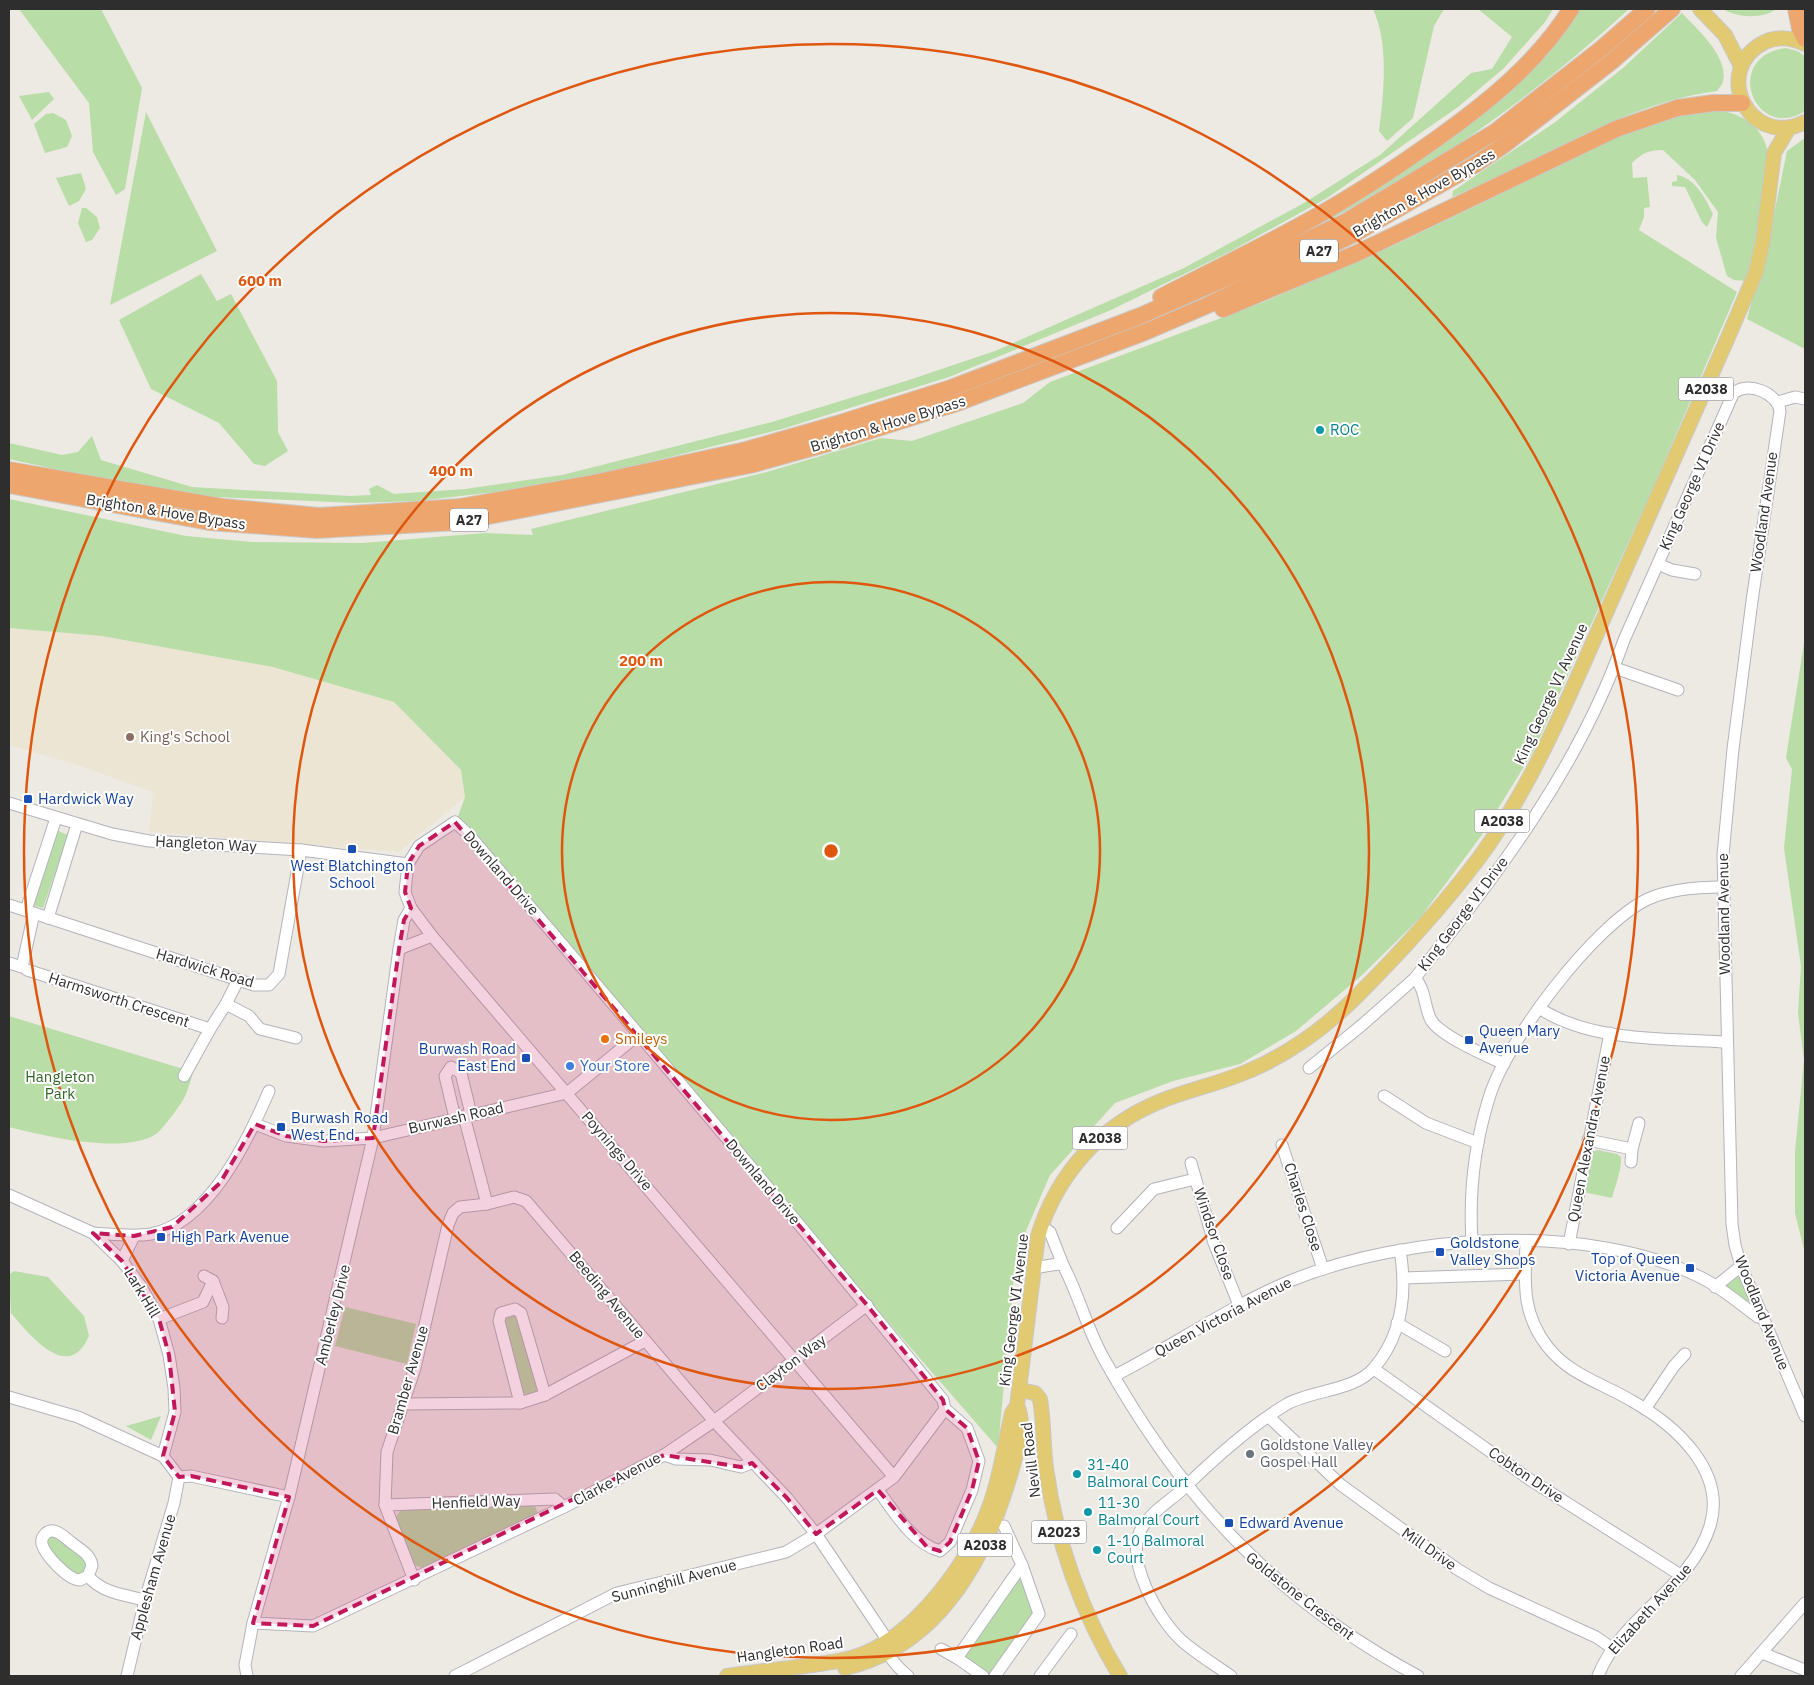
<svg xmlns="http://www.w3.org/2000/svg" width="1814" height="1685" viewBox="0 0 1814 1685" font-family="'IBM Plex Sans',sans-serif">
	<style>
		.education { fill: #ede5d4 }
		.green { fill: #b8dda6 }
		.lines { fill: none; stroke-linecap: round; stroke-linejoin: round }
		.minor-casing { stroke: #b3b4bc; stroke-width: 13 }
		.major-casing { stroke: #c9c9c9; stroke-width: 16 }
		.highway-casing { stroke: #c9c9c9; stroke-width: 18 }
		.minor { stroke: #fff; stroke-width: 11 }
		.major { stroke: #e2ca73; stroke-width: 14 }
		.highway { stroke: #eda76e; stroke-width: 16 }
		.marked { fill: #c2185b; fill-opacity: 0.2; stroke: #c2185b; stroke-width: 4; stroke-dasharray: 10 6; stroke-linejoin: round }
		.ring { fill: none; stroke: #df570e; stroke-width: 2.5 }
		.culture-dot { fill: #0f9aa8; stroke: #fff; stroke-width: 2 }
		.education-dot { fill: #8d6e63; stroke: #fff; stroke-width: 2 }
		.transit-dot { fill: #1a4fb4; stroke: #fff; stroke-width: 2 }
		.food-dot { fill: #e8710a; stroke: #fff; stroke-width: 2 }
		.shop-dot { fill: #3f7fe0; stroke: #fff; stroke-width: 2 }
		.worship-dot { fill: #6b7280; stroke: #fff; stroke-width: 2 }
		.labels { text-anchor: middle; stroke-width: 4; stroke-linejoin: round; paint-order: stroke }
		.shield { fill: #fff; stroke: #6d6d6d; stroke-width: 1 }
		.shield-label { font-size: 14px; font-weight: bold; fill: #2e2e2e }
		.street-label { font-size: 15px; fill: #2e2e2e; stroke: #fff }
		.culture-label { font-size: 15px; fill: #0d838f; stroke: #fff; text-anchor: start }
		.education-label { font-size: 15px; fill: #785e54; stroke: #fff; text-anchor: start }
		.transit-label { font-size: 15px; fill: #164399; stroke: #fff; text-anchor: start }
		.food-label { font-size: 15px; fill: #c56008; stroke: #fff; text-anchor: start }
		.shop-label { font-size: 15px; fill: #366cbe; stroke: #fff; text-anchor: start }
		.park-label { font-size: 15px; fill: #316524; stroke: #fff }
		.worship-label { font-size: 15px; fill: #5b616d; stroke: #fff; text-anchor: start }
		.centre { fill: #df570e; stroke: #fff; stroke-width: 2.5 }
		.ring-label { font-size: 15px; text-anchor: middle; font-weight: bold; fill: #df570e; stroke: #fff; stroke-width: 4; stroke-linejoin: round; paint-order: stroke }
	</style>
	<rect width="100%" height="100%" fill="#ede9e3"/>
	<path class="education" d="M9 628 102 636 273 667 394 702 461 770 465 797 399 852 149 832 153 792 77 765 9 745Z"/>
	<g class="green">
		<path d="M19 9H101L142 88 125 189 116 195 93 152 89 103Z"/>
		<path d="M1373 9H1444L1434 26 1413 118 1387 141 1379 131C1384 94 1389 43 1373 9Z"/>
		<path d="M1478 9H1553L1545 22 1504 68 1458 107 1327 198 1231 251 1111 310 949 377 782 429 618 470 496 492 417 501 355 503 196 496 109 481 9 459V443L62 455 78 452 92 436 101 460 192 487 350 496 371 495 369 489 377 485 394 494 465 489 562 475 772 422 906 381 995 351 1184 268 1304 203 1380 155 1471 73 1492 69 1512 37Z"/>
		<path d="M1579 9H1629C1535 95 1427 174 1312 228L1548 51Z"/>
		<path d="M1723 9H1776C1763 19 1737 18 1723 9Z"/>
		<path d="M1682 13C1696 28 1729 57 1723 81 1723 84 1719 88 1717 91 1647 100 1587 133 1525 164 1502 176 1477 186 1452 197L1453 191 1554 123 1623 68Z"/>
		<path d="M1786 48 1797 51 1805 56V111C1755 143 1721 57 1786 48Z"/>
		<path d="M49 92 54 99 32 120 19 96Z"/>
		<path d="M1710 109C1737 111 1763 124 1768 153L1758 246 1747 281 1734 280 1727 276 1716 238 1718 212 1695 180 1663 150C1649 150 1642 153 1632 163L1633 178 1647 177 1650 207 1644 208V217L1639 230 1737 292 1653 488 1533 752 1481 836 1420 918 1361 976 1296 1031 1240 1064 1173 1081 1115 1103 1050 1175 1016 1254 998 1448 455 825 465 797 461 770 394 702 273 667 102 636 9 628V499L186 536 252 542 363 543 485 533 533 535 531 529 767 472 881 438 912 441 1023 403 1050 382 1264 302 1397 244 1624 134 1683 115Z"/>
		<path d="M146 112 217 251 110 305Z"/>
		<path d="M53 113 66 120 72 136 67 147 45 153 34 124 46 114Z"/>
		<path d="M1805 138V349L1747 319 1770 234 1787 151Z"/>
		<path d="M81 173 86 189 79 201 69 206 56 178Z"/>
		<path d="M1677 175C1695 178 1706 199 1713 214L1707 227 1702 222 1685 187 1672 186V182L1677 181Z"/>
		<path d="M82 208H86L97 217 100 228 92 240 86 242 78 223Z"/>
		<path d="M201 274 217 301 231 294 277 381 278 432 288 451 265 466 254 464 219 423 151 389 119 320Z"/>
		<path d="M1805 637V1253L1795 1213V1152L1804 1060 1798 1013 1801 966 1784 848 1792 769 1786 758Z"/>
		<path d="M56 830 68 835 43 908 32 905Z"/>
		<path d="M9 1016 193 1072C191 1079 189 1087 186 1094 183 1102 163 1129 156 1134 125 1155 44 1136 9 1127Z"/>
		<path d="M1598 1150 1617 1154 1621 1157C1622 1169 1615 1186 1612 1198L1583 1192 1592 1152Z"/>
		<path d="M14 1271 48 1277 84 1316 89 1336C87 1340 84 1346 81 1349 59 1374 24 1328 11 1313L9 1275Z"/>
		<path d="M1736 1276 1740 1277 1750 1300 1747 1303 1726 1289 1725 1284Z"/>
		<path d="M345 1307 416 1324 407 1364 335 1346Z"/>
		<path d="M514 1312 518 1318 538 1388 533 1396 523 1393 502 1321 504 1315Z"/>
		<path d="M161 1416 151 1440 126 1426Z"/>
		<path d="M534 1503 538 1514 426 1569 414 1565 394 1520 402 1508Z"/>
		<path d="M51 1536H54L84 1558 87 1566 84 1572 78 1575 69 1572 47 1545 46 1541Z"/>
		<path d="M1020 1577 1034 1614 991 1674H987L965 1658 964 1653Z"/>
	</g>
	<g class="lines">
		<g class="minor-casing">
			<g id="minor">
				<path d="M1778 402 1795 397 1805 399"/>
				<path d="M1658 564 1672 570 1695 574"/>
				<path d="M1615 668 1678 690"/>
				<path d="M9 803 112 834 149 841 301 850 408 864"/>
				<path d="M9 905 254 985H269L279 974 301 850"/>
				<path d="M26 910 56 818"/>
				<path d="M48 918 77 824"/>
				<path d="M399 949 432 936"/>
				<path d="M9 963 22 967 34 913"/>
				<path d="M27 970 210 1029 226 1004 238 980"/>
				<path d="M226 1004 249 1016 260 1029 296 1038"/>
				<path d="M1539 1008C1591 1042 1662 1038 1722 1042L1727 1040"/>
				<path d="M1504 1064C1487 1056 1440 1036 1431 1020 1424 1007 1426 990 1415 978 1498 874 1580 766 1624 640L1733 394C1746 380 1778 393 1780 411L1752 601 1733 749 1723 855 1732 1224 1735 1245 1741 1266 1805 1416"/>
				<path d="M1309 1068 1362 1025 1415 978"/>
				<path d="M184 1076 210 1029"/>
				<path d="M1384 1096 1426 1123 1478 1143"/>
				<path d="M464 1116 487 1204"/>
				<path d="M455 1118 445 1076 451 1067 461 1073 471 1114"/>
				<path d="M255 1124 286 1136 324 1141 373 1138 567 1093 638 1035"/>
				<path d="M1588 1140 1632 1149 1639 1123"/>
				<path d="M1282 1145 1323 1269"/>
				<path d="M1631 1162 1632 1149"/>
				<path d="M1191 1163 1214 1243 1239 1305"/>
				<path d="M9 1195 93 1233 122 1261 140 1285 159 1319 169 1355 174 1388 175 1412 163 1456"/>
				<path d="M1041 1226 1050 1232 1063 1265"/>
				<path d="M1117 1228 1154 1189 1195 1179"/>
				<path d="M93 1233C112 1234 132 1237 151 1234 209 1223 248 1140 269 1091"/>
				<path d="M1472 1241C1469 1194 1475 1143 1489 1098 1506 1041 1595 924 1648 899 1670 889 1699 887 1723 887"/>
				<path d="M1526 1241C1525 1282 1521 1312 1547 1346 1569 1375 1602 1383 1632 1401 1675 1425 1727 1471 1710 1526 1690 1590 1622 1615 1598 1676"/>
				<path d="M1569 1244 1610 1033"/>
				<path d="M122 1261 134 1236"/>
				<path d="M1033 1268 1058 1264 1063 1265C1079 1295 1087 1329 1104 1359 1182 1499 1275 1599 1418 1676"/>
				<path d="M1403 1278 1524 1274"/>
				<path d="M213 1281 223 1307 222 1318"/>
				<path d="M1715 1287 1741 1266"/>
				<path d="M159 1319 203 1302 213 1281 204 1276"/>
				<path d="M1397 1323 1445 1351"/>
				<path d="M1374 1369 1529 1479 1682 1576"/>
				<path d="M1114 1376C1173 1346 1228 1307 1290 1281 1405 1234 1588 1221 1702 1278 1722 1288 1740 1304 1758 1317L1763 1315"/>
				<path d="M9 1397 78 1417 163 1456 179 1477"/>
				<path d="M520 1403 499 1321 501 1313 515 1309 521 1313 545 1395"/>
				<path d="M404 1404 520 1403 545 1395 645 1341"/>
				<path d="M1645 1409 1674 1366 1685 1354"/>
				<path d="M1269 1417 1341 1485 1457 1569 1489 1588 1596 1637 1612 1648"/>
				<path d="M664 1455 676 1459 710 1460 741 1467 752 1463"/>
				<path d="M179 1477 191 1476 289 1497"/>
				<path d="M878 1490C895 1513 912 1543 940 1551L950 1542 972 1490 979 1461 967 1428 945 1409"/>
				<path d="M385 1505 555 1499 564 1507"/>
				<path d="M88 1576 92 1566C91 1555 81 1550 72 1543 65 1538 55 1526 46 1533 43 1536 41 1540 42 1544 45 1555 68 1580 80 1580L88 1576C102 1593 125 1595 145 1600"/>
				<path d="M414 1580 385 1505 387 1452 415 1368 448 1225 453 1213 460 1207 487 1204 514 1197 526 1201 714 1421 787 1498 816 1534 886 1638C884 1653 897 1667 908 1676"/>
				<path d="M253 1623 313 1626 564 1507 664 1455 714 1421 867 1305"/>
				<path d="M941 1649 957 1658"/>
				<path d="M1762 1653 1805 1670"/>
				<path d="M127 1676 145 1600 174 1503 179 1477"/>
				<path d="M247 1676 245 1665 253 1623 289 1497 373 1138 399 949 404 920 411 908"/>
				<path d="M455 1676 617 1593 786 1552 816 1534 894 1477 945 1409 943 1400C789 1209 629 1023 470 836L455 822 419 846 408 864 405 892 411 908 432 936 894 1477"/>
				<path d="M983 1676 957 1658 1022 1565"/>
				<path d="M995 1676 1039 1614 1022 1565 1004 1526"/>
				<path d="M1040 1676 1071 1634"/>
				<path d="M1231 1676C1215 1665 1197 1654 1182 1641 1158 1619 1122 1557 1143 1526 1153 1510 1172 1500 1185 1487 1215 1458 1250 1426 1287 1404 1312 1390 1355 1391 1374 1368 1403 1334 1407 1292 1400 1250"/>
				<path d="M1741 1676 1805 1603"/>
			</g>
		</g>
		<g class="major-casing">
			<g id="major">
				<path d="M1700 9 1725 35 1741 66"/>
				<path d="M1805 44C1792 38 1778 36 1765 42 1710 69 1749 150 1805 122"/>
				<path d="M1020 1390 1035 1393 1040 1399C1044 1422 1043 1445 1046 1468 1056 1541 1082 1614 1120 1676"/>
				<path d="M845 1668C940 1646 987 1557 1012 1469 1017 1451 1026 1423 1017 1406"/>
				<path d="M727 1676C768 1669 811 1668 851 1658 912 1642 972 1560 991 1502 1001 1473 1005 1442 1012 1413L1017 1406 1038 1236C1057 1174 1101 1125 1161 1101 1191 1089 1222 1083 1251 1070 1290 1053 1327 1026 1357 996 1400 953 1442 907 1479 858 1532 786 1566 703 1602 622 1645 527 1687 431 1729 335L1756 272 1763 240 1774 153 1789 128"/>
			</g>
		</g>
		<g class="highway-casing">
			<g id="highway">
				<path d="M1796 9 1800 29 1805 39"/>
				<path d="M1161 297C1213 270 1266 245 1317 216 1358 193 1397 167 1435 140 1487 103 1537 63 1571 9"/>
				<path d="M1223 309 1355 254 1616 129 1677 108 1713 103H1742"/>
				<path d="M9 470 223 507 319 516 460 507 589 484 746 450 837 424 951 388 1140 316 1258 264 1345 222 1495 132 1601 49 1647 9"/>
				<path d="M9 485 209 522 317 530 458 522 750 465 840 440 957 403 1145 332 1208 305 1352 235 1476 164 1504 145 1611 62 1672 9"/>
			</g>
		</g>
		<use href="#minor" class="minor"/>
		<use href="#major" class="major"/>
		<use href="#highway" class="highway"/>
	</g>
	<path class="marked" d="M455 822 867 1305 943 1400 945 1409 967 1428 979 1461 972 1490 950 1542 940 1551 927 1547 878 1490 816 1534 787 1498 752 1463 741 1467 664 1455 313 1626 253 1623 289 1497 191 1476 179 1477 163 1456 175 1412 169 1355 159 1319 122 1261 93 1233 134 1236 172 1227 220 1183 255 1124 286 1136 324 1141 373 1138 399 949 404 920 411 908 405 892 408 864 419 846Z"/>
	<g class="ring">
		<circle cx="831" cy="851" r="269"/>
		<circle cx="831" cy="851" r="538"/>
		<circle cx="831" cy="851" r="807"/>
	</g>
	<g class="culture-dot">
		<circle cx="1320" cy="430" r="5"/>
		<circle cx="1077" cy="1474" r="5"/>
		<circle cx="1088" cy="1512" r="5"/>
		<circle cx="1097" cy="1550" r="5"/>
	</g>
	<circle class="education-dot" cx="130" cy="737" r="5"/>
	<g class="transit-dot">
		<rect x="23" y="794" width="10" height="10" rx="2.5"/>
		<rect x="347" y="844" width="10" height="10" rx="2.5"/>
		<rect x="1464" y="1035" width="10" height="10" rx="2.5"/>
		<rect x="521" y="1053" width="10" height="10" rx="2.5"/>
		<rect x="276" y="1122" width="10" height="10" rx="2.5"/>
		<rect x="156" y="1232" width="10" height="10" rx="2.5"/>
		<rect x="1435" y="1247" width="10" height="10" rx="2.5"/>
		<rect x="1685" y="1263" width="10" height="10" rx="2.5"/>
		<rect x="1224" y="1518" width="10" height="10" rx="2.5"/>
	</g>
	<circle class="food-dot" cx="605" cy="1039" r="5"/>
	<circle class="shop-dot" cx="570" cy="1066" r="5"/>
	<circle class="worship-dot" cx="1250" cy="1454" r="5"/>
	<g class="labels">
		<g class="shield">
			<rect x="1300" y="239.5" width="38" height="23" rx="4"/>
			<rect x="1678.5" y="377.5" width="55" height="23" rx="4"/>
			<rect x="450" y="508.5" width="38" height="23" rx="4"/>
			<rect x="1474.5" y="809.5" width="55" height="23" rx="4"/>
			<rect x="1072.5" y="1126.5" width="55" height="23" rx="4"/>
			<rect x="1031.5" y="1520.5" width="55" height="23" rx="4"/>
			<rect x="957.5" y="1533.5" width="55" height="23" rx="4"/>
		</g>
		<g class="shield-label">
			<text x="1319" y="256">A27</text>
			<text x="1706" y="394">A2038</text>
			<text x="469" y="525">A27</text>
			<text x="1502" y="826">A2038</text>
			<text x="1100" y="1143">A2038</text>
			<text x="1059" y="1537">A2023</text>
			<text x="985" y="1550">A2038</text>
		</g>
		<g class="street-label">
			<text transform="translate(1424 193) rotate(-30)" y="5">Brighton &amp; Hove Bypass</text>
			<text transform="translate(888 424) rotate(-17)" y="5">Brighton &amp; Hove Bypass</text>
			<text transform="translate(1692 486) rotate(-66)" y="5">King George VI Drive</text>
			<text transform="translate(166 512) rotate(9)" y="5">Brighton &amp; Hove Bypass</text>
			<text transform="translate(1764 512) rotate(-82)" y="5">Woodland Avenue</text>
			<text transform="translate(1551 694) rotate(-65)" y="5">King George VI Avenue</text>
			<text transform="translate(206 844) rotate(3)" y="5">Hangleton Way</text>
			<text transform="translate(501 873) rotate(49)" y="5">Downland Drive</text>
			<text transform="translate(1463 914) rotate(-53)" y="5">King George VI Drive</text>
			<text transform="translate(1724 914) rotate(-91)" y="5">Woodland Avenue</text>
			<text transform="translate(205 968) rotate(17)" y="5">Hardwick Road</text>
			<text transform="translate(119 1000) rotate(18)" y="5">Harmsworth Crescent</text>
			<text transform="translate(456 1118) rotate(-13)" y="5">Burwash Road</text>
			<text transform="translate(1589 1139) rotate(-79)" y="5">Queen Alexandra Avenue</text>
			<text transform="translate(617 1151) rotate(49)" y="5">Poynings Drive</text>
			<text transform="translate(763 1182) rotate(50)" y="5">Downland Drive</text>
			<text transform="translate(1303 1207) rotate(72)" y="5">Charles Close</text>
			<text transform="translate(1214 1234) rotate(71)" y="5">Windsor Close</text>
			<text transform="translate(142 1293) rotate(59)" y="5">Lark Hill</text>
			<text transform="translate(607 1295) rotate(50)" y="5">Beeding Avenue</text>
			<text transform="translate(1014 1310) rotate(-83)" y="5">King George VI Avenue</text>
			<text transform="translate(1762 1313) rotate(68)" y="5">Woodland Avenue</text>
			<text transform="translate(333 1315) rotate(-76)" y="5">Amberley Drive</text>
			<text transform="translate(1223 1317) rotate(-28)" y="5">Queen Victoria Avenue</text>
			<text transform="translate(791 1363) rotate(-37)" y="5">Clayton Way</text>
			<text transform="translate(408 1380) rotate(-74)" y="5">Bramber Avenue</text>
			<text transform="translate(1031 1460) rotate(-97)" y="5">Nevill Road</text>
			<text transform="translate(1526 1475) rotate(34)" y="5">Cobton Drive</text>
			<text transform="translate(617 1479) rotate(-28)" y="5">Clarke Avenue</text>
			<text transform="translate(476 1502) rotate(-2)" y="5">Henfield Way</text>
			<text transform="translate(1429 1549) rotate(35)" y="5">Mill Drive</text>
			<text transform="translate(153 1577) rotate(-74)" y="5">Applesham Avenue</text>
			<text transform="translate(674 1581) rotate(-15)" y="5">Sunninghill Avenue</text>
			<text transform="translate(1300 1596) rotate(38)" y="5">Goldstone Crescent</text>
			<text transform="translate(1650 1609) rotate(-48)" y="5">Elizabeth Avenue</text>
			<text transform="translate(790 1650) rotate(-8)" y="5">Hangleton Road</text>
		</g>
		<g class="culture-label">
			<text x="1330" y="435">ROC</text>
			<text x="1087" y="1470">31-40<tspan x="1087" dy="17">Balmoral Court</tspan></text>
			<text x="1098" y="1508">11-30<tspan x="1098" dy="17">Balmoral Court</tspan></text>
			<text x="1107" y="1546">1-10 Balmoral<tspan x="1107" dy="17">Court</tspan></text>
		</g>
		<g class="education-label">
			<text x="140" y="742">King's School</text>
		</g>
		<g class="transit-label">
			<text x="38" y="804">Hardwick Way</text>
			<text x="352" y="871" text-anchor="middle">West Blatchington<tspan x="352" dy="17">School</tspan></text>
			<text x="1479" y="1036">Queen Mary<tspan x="1479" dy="17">Avenue</tspan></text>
			<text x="516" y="1054" text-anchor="end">Burwash Road<tspan x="516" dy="17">East End</tspan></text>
			<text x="291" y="1123">Burwash Road<tspan x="291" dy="17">West End</tspan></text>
			<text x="171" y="1242">High Park Avenue</text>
			<text x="1450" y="1248">Goldstone<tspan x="1450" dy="17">Valley Shops</tspan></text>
			<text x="1680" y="1264" text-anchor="end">Top of Queen<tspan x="1680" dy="17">Victoria Avenue</tspan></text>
			<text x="1239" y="1528">Edward Avenue</text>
		</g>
		<g class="food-label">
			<text x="615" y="1044">Smileys</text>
		</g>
		<g class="shop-label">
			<text x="580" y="1071">Your Store</text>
		</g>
		<g class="park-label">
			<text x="60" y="1082">Hangleton<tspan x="60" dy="17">Park</tspan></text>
		</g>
		<g class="worship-label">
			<text x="1260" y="1450">Goldstone Valley<tspan x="1260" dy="17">Gospel Hall</tspan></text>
		</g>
	</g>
	<circle cx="831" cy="851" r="8" class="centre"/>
	<g class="ring-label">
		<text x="260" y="286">600 m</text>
		<text x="451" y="476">400 m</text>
		<text x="641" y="666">200 m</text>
	</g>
	<rect width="1814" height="1685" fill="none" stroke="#2e2e2e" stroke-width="20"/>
</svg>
